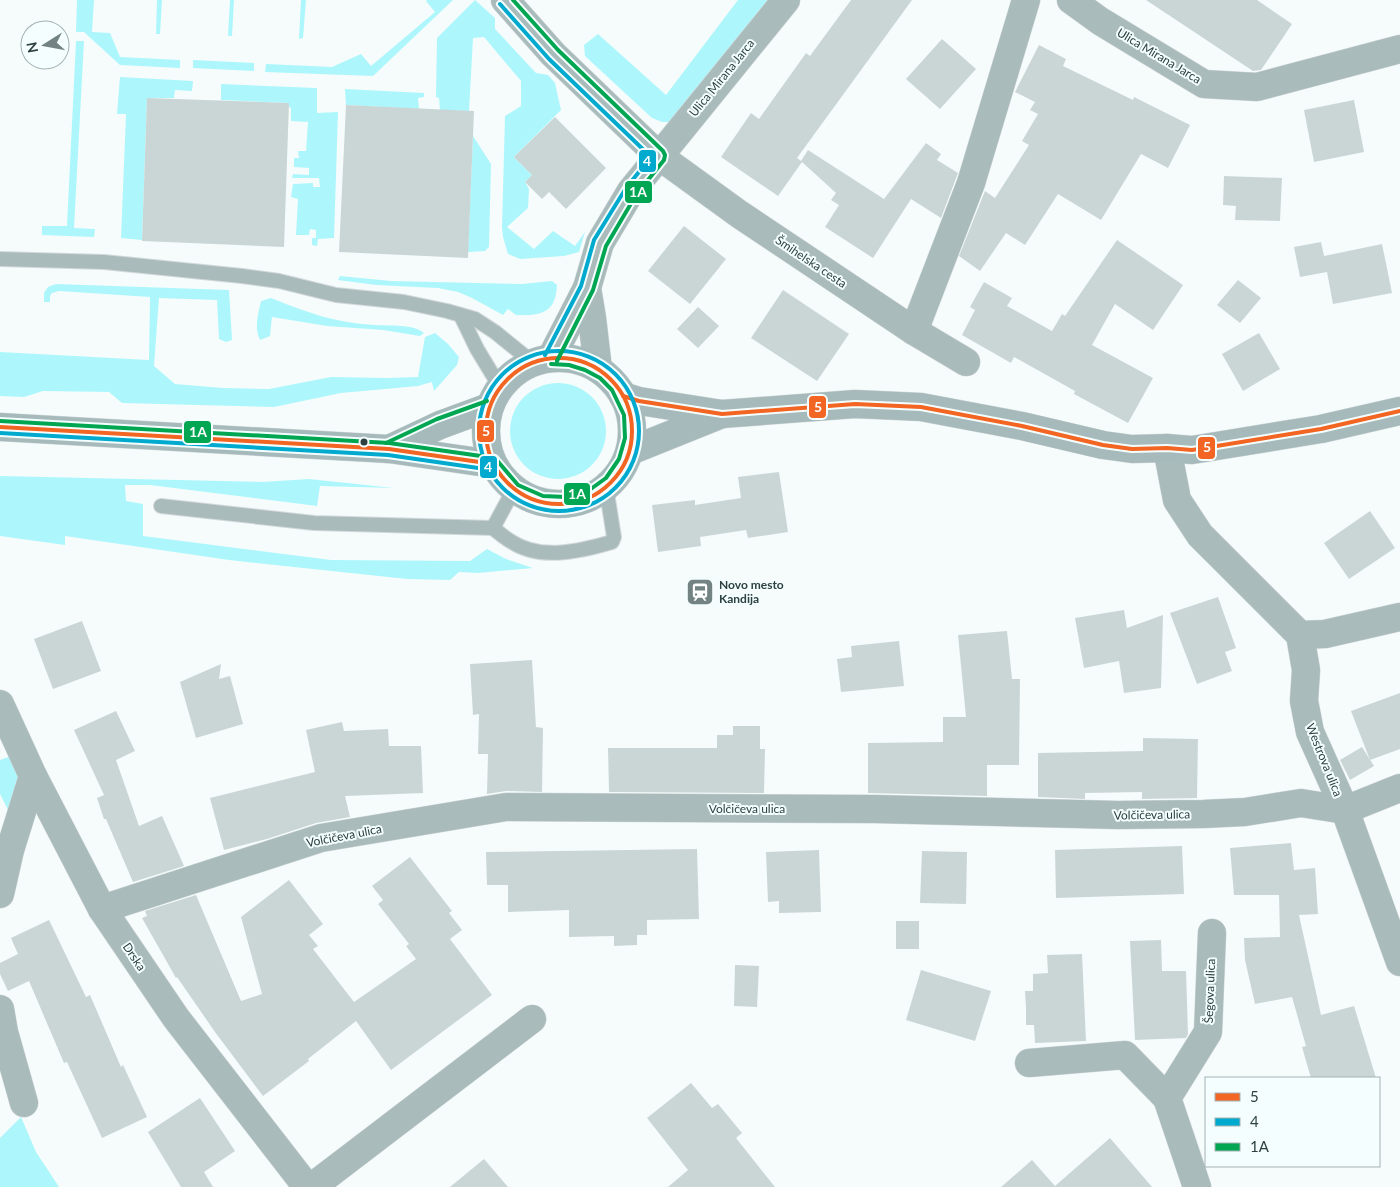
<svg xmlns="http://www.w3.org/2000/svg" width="1400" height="1187" viewBox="0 0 1400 1187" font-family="Lato,sans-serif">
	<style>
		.green { fill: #adf7fc }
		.building { fill: #cad6d6 }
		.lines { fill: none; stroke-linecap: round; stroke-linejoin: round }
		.lane-casing { stroke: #d3d9da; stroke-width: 16 }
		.street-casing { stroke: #d3d9da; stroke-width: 29 }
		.secondary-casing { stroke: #d3d9da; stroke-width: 29 }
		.lane { stroke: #aabbbc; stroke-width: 14 }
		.street { stroke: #aabbbc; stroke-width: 28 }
		.secondary { stroke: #a6babb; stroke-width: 28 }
		.bus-1-casing { stroke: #f4fefe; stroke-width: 8 }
		.bus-2-casing { stroke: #f4fefe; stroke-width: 8 }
		.bus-3-casing { stroke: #f4fefe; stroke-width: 8 }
		.bus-1 { stroke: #f26522; stroke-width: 4 }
		.bus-2 { stroke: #00a9ce; stroke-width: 4 }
		.bus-3 { stroke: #00a651; stroke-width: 4 }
		.bus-dot { fill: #2d4042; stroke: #f4fefe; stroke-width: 2 }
		.labels { text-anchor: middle; stroke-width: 4; stroke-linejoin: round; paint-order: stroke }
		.street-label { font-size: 12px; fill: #2d4042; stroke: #f4fefe }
		.poi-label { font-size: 12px; font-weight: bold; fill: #2d4042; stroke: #f4fefe; text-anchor: start }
		.line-badge { stroke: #f4fefe; stroke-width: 2 }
		.badge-label { font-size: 14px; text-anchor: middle; font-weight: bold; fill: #fff }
	</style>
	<rect width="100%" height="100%" fill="#f6fcfc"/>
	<g class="green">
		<path d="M77 0H94L92 32 110 33 120 57 180 60V68L120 65 84 32H76Z"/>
		<path d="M157 0H162L160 34H156Z"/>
		<path d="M230 0H234L232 36H228Z"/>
		<path d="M301 0H306L303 38 299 39Z"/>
		<path d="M427 0H453L373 76 265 72 266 64 332 67 361 54 371 66 435 12 426 1Z"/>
		<path d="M475 0 495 18V29L536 73 548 75 555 83 561 110 514 157 532 175 525 182 529 189 528 208 507 227 534 249 553 231 575 246 585 232 579 252 564 256 520 259 508 254 503 237 502 227 505 116 521 106V81L484 37 473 38 469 111 440 110 439 98 436 97 437 38Z"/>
		<path d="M738 0H777L670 122H662L652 118 585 56 584 45 598 34 666 95Z"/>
		<path d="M76 41H84L74 228 95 229 94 237 42 235V226H67Z"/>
		<path d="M193 60 254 63V71L193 68Z"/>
		<path d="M120 77 193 81 192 91 175 90 174 98H147L142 240 121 238 126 114H117Z"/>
		<path d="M221 84 317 88V113L338 112 334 238 318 239 317 246 312 245V238H316V230L310 229 309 235H296L298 199 291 197 293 184 313 183V187H320L319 178H292L293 174 309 175V168L294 167V158H299L298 151H306L308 122 291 121V108L289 107V103L221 100Z"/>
		<path d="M345 89 424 93V97L418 98 419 109 346 105Z"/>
		<path d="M473 136 491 164 489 247 485 251 468 252Z"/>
		<path d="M340 276 391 281 522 284 552 281 557 285C556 313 541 316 516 315L508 309 503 315 472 298 458 292 438 288 376 285 338 280Z"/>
		<path d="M56 284 229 290 232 340 226 342 219 339 217 300 159 298 154 366 175 384 223 388 269 389 331 377 387 378 418 377 425 337 435 333 448 344 459 357 457 365 434 391 432 382 418 386 341 393 274 407 122 403 109 392 43 391 24 397 0 396V352L149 360 150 297 59 291 52 293 50 296V302H44V293L48 287Z"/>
		<path d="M271 298C309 313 335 323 376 325 389 326 414 324 424 333L420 336 383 330 327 326 272 317 270 336 260 340C254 328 258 314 261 301Z"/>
		<circle cx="558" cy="431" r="48"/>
		<path d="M0 476 262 482 309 479 394 488 320 486 317 506 150 485H125L126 501 143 504V536L331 560 470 561 487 549 506 559 533 568 478 573 459 572 450 580 407 579 229 560 65 536V545L0 536Z"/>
		<path d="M11 756 20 778 10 814 0 794V760Z"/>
		<path d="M21 1117 36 1152 59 1187H0V1138Z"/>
	</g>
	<g class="building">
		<path d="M851 0H912L797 158 801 161 808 150 884 199 926 143 941 154 937 160 958 173 941 218 911 199 873 258 825 227 839 205 831 200 836 193 802 162 778 196 721 157 751 113 759 119 806 53 810 56Z"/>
		<path d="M1146 0H1257L1292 24 1261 70 1253 71Z"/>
		<path d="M942 39 976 69 940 109 906 79Z"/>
		<path d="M1039 45 1066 59 1063 66 1133 100 1134 97 1190 125 1168 168 1141 154 1101 220 1058 194 1025 245 1006 233 980 271 959 256 985 191 995 198 1029 145 1022 141 1038 114 1030 110 1035 102 1015 92Z"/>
		<path d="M147 98 289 103 284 247 142 241Z"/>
		<path d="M1354 100 1364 152 1314 162 1304 110Z"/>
		<path d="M346 105 474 111 468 258 339 252Z"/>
		<path d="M555 117 606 168 566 209 549 192 542 199 525 182 532 175 514 157Z"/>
		<path d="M1224 176 1282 178 1280 221 1235 220 1236 206 1223 205Z"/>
		<path d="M684 226 726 259 690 304 648 271Z"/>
		<path d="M1117 240 1183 285 1153 330 1115 304 1092 345 1153 378 1128 423 1074 394 1075 391 1014 357 1011 363 962 335 975 310 970 307 984 282 1012 298 1007 306 1052 331 1062 314 1065 316Z"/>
		<path d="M1321 242 1324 256 1382 244 1392 293 1333 304 1327 272 1300 277 1294 247Z"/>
		<path d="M1238 280 1261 298 1240 323 1217 305Z"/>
		<path d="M783 290 849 334 817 381 751 338Z"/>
		<path d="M698 307 719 326 698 348 677 329Z"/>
		<path d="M1259 333 1280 369 1243 391 1222 354Z"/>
		<path d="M779 472 788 532 748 538 746 530 700 537 701 546 658 552 652 505 695 500V505L741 498 738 477Z"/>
		<path d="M1370 511 1395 548 1349 579 1324 543Z"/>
		<path d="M1218 597 1236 648 1225 652 1232 671 1197 684 1170 613Z"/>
		<path d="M1124 610 1127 628 1163 615 1161 688 1124 693 1119 661 1084 668 1075 618Z"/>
		<path d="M82 621 101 671 53 689 34 639Z"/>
		<path d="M1007 631 1012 679H1020L1019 765H987V796L868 793V743L943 742V717H966L958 635Z"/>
		<path d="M899 641 904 686 841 692 837 659 852 657 851 646Z"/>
		<path d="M532 660 536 727 543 728 542 792 506 791 487 794 488 754H478L479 714 473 715 470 664Z"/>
		<path d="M221 664 219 679 230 676 243 724 196 738 180 682Z"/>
		<path d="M1400 693V749L1370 760 1351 711Z"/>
		<path d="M116 711 135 751 116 760 139 826 162 816 184 866 133 882 106 819H104L97 798 104 795 74 730Z"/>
		<path d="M342 722 344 731 388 729 389 746H421L423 793 345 796 350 817 316 823 267 839 224 850 210 798 315 772 306 730Z"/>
		<path d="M733 726H760V749H765L764 793 609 792 608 748H717V735H733Z"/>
		<path d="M1143 738 1198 739 1197 798 1142 799V792L1085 793V799L1038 797V753L1143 751Z"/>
		<path d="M1362 747 1374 766 1350 780 1340 760Z"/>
		<path d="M1291 843 1294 870 1315 868 1318 914 1299 915 1321 1015 1354 1006 1376 1078H1311L1302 1047 1306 1046 1292 997 1255 1004 1245 960 1244 938 1280 937 1279 895H1234L1230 848Z"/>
		<path d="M1182 846 1184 894 1056 898 1055 850Z"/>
		<path d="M697 849 699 919 647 920V935H637V945L614 946V936L569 937V910L508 912V885H487L486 852Z"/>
		<path d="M819 850 821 912 779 913V901L768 902 766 852Z"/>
		<path d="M922 851 967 852 966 904 920 903Z"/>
		<path d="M410 857 452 911 449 913 462 930 450 939 492 995 391 1070 356 1021 308 1059 309 1061 263 1096 215 1032 177 977 176 978 142 918 147 916 145 911 196 895 241 1001 262 994 241 917 289 880 323 924 309 935 318 946 313 949 354 1002 416 959 406 946 409 944 378 904 383 900 372 886Z"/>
		<path d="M49 920 86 997 90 995 121 1067 123 1065 147 1117 102 1138 67 1062 64 1063 29 981 8 991 0 974V963L18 954 11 938Z"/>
		<rect x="896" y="921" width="23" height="28"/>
		<path d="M1161 940 1162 971H1186L1188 1034 1186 1038 1135 1040 1130 941Z"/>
		<path d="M1082 954 1086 1041 1035 1043 1034 1025H1026V1008L1025 991H1033V974L1048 973 1047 955Z"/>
		<path d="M735 965 759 966 757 1007 734 1006Z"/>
		<path d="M921 970 991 991 975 1041 906 1020Z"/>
		<path d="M691 1083 712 1108 718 1104 742 1133 736 1138 775 1187H668L688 1170 647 1118Z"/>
		<path d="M200 1098 235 1151 204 1172 213 1187H181L148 1132Z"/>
		<path d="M1110 1138 1152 1187H1001L1032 1160 1055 1186Z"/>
		<path d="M484 1159 508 1187H450Z"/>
	</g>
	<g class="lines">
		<g class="lane-casing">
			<g id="lane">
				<path d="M0 259 104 262 242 276 279 281 336 295 404 302 447 311 475 319 495 332 532 362"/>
				<path d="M461 316 477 349 500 387"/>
				<path d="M514 489 493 528C499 533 505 538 512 542 541 561 581 551 612 542L614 537 607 493 609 485"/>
				<path d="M161 506 314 523 493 528"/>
			</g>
		</g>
		<g class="street-casing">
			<g id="street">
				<path d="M505 0 553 54 659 156 739 214 914 331 966 362"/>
				<path d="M1071 0 1100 21 1204 84 1257 87 1400 49"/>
				<path d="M587 288 592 318 598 369"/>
				<path d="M914 331 971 183 1026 0"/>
				<path d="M551 358 587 288 600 243 631 191 786 0"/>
				<path d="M1167 448 1177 500 1200 535 1300 635 1306 670 1304 701 1310 732 1345 810 1400 962"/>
				<path d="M1300 635 1325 634 1400 617"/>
				<path d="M0 704 33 776 102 909 176 1018 307 1187"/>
				<path d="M0 894 10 850 33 776"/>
				<path d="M102 909 321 838 506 807 875 809 1118 815 1203 814 1245 812 1301 803 1345 810 1400 788"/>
				<path d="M0 1009 4 1032 24 1103"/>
				<path d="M1029 1063 1125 1055 1167 1098"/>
				<path d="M312 1187 532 1019"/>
				<path d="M1197 1187 1167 1098 1208 1032 1212 933"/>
			</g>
		</g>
		<g class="secondary-casing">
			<g id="secondary">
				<circle cx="559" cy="431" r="73"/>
				<path d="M623 396 639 401 722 414 855 404 921 407 1022 426 1103 445 1132 449 1167 448 1192 450 1321 429 1400 411"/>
				<path d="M0 427 389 449 493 464"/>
				<path d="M389 449 440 425 489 407"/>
				<path d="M630 451 722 414"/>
			</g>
		</g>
		<use href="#lane" class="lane"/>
		<use href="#street" class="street"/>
		<use href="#secondary" class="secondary"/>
		<g class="bus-1-casing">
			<g id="bus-1">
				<circle cx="559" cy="431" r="73"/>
				<path d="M623 396 639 401 722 414 855 404 921 407 1022 426 1103 445 1132 449 1167 448 1192 450 1321 429 1400 411"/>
				<path d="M0 427 389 449 493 464"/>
			</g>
		</g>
		<g class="bus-2-casing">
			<g id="bus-2">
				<path d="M500 4 549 59 651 157 626 188 594 240 581 286 545 355"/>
				<circle cx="559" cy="431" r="80"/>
				<path d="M0 433 388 455 492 470"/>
			</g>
		</g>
		<g class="bus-3-casing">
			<g id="bus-3">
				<path d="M513 0 558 50 663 151 665 155 664 160 636 195 606 246 593 290 557 361"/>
				<path d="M0 421 389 443 495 458 518 485 543 496 566 497 588 491 606 478 619 459 625 438 624 415 612 390 600 378 585 370 569 365 551 364"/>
				<path d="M386 443 437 419 487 401"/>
			</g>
		</g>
		<use href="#bus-1" class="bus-1"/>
		<use href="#bus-2" class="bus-2"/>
		<use href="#bus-3" class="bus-3"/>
	</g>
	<defs>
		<g id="station-square" transform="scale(1.4375)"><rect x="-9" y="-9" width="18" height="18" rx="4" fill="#738283" stroke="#f4fefe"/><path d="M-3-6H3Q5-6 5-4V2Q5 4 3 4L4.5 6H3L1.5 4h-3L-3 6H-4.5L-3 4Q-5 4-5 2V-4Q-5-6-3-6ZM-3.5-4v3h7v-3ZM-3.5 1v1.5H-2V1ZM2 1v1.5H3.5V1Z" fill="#fff"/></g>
	</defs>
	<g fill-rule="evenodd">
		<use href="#station-square" x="700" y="592"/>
	</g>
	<circle class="bus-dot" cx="364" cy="442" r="4.5"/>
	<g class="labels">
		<g class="street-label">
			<text transform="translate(1159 56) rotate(31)" y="4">Ulica Mirana Jarca</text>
			<text transform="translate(722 78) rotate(-51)" y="4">Ulica Mirana Jarca</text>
			<text transform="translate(811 262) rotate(34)" y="4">Šmihelska cesta</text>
			<text transform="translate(1324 760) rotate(68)" y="4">Westrova ulica</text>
			<text x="747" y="813">Volčičeva ulica</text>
			<text transform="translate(1152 815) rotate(-1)" y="4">Volčičeva ulica</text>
			<text transform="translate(344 836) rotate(-11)" y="4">Volčičeva ulica</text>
			<text transform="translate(134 957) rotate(56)" y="4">Drska</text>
			<text transform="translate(1210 991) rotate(-88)" y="4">Šegova ulica</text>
		</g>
		<g class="poi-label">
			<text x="719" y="589">Novo mesto<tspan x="719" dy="14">Kandija</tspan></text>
		</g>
	</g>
	<g class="line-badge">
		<rect x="638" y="149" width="19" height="24" rx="5" fill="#00a9ce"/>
		<rect x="624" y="180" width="29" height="24" rx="5" fill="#00a651"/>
		<rect x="808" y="395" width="19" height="24" rx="5" fill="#f26522"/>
		<rect x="476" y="419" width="19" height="24" rx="5" fill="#f26522"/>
		<rect x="183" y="420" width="29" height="24" rx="5" fill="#00a651"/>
		<rect x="1197" y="436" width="19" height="24" rx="5" fill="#f26522"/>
		<rect x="479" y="455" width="19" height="24" rx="5" fill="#00a9ce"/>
		<rect x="563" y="482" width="28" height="24" rx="5" fill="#00a651"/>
	</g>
	<g class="badge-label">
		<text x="647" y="166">4</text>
		<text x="638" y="197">1A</text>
		<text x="818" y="412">5</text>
		<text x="486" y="436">5</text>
		<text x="198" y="437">1A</text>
		<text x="1207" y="452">5</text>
		<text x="488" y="472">4</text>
		<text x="577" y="499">1A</text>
	</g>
	<rect x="1205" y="1077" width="175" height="90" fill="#f4fefe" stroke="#a4b2b3"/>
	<rect x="1215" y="1093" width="25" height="8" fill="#f26522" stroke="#a4b2b3"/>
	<text x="1250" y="1102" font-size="15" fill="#2d4042">5</text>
	<rect x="1215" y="1118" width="25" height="8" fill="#00a9ce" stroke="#a4b2b3"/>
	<text x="1250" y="1127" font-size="15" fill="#2d4042">4</text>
	<rect x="1215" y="1143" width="25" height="8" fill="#00a651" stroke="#a4b2b3"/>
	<text x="1250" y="1152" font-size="15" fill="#2d4042">1A</text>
	<g transform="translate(45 45) rotate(259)"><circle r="24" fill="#f4fefe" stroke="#a4b2b3"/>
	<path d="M0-4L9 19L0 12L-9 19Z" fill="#738283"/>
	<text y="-8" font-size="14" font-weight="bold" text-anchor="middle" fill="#2d4042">N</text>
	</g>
</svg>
